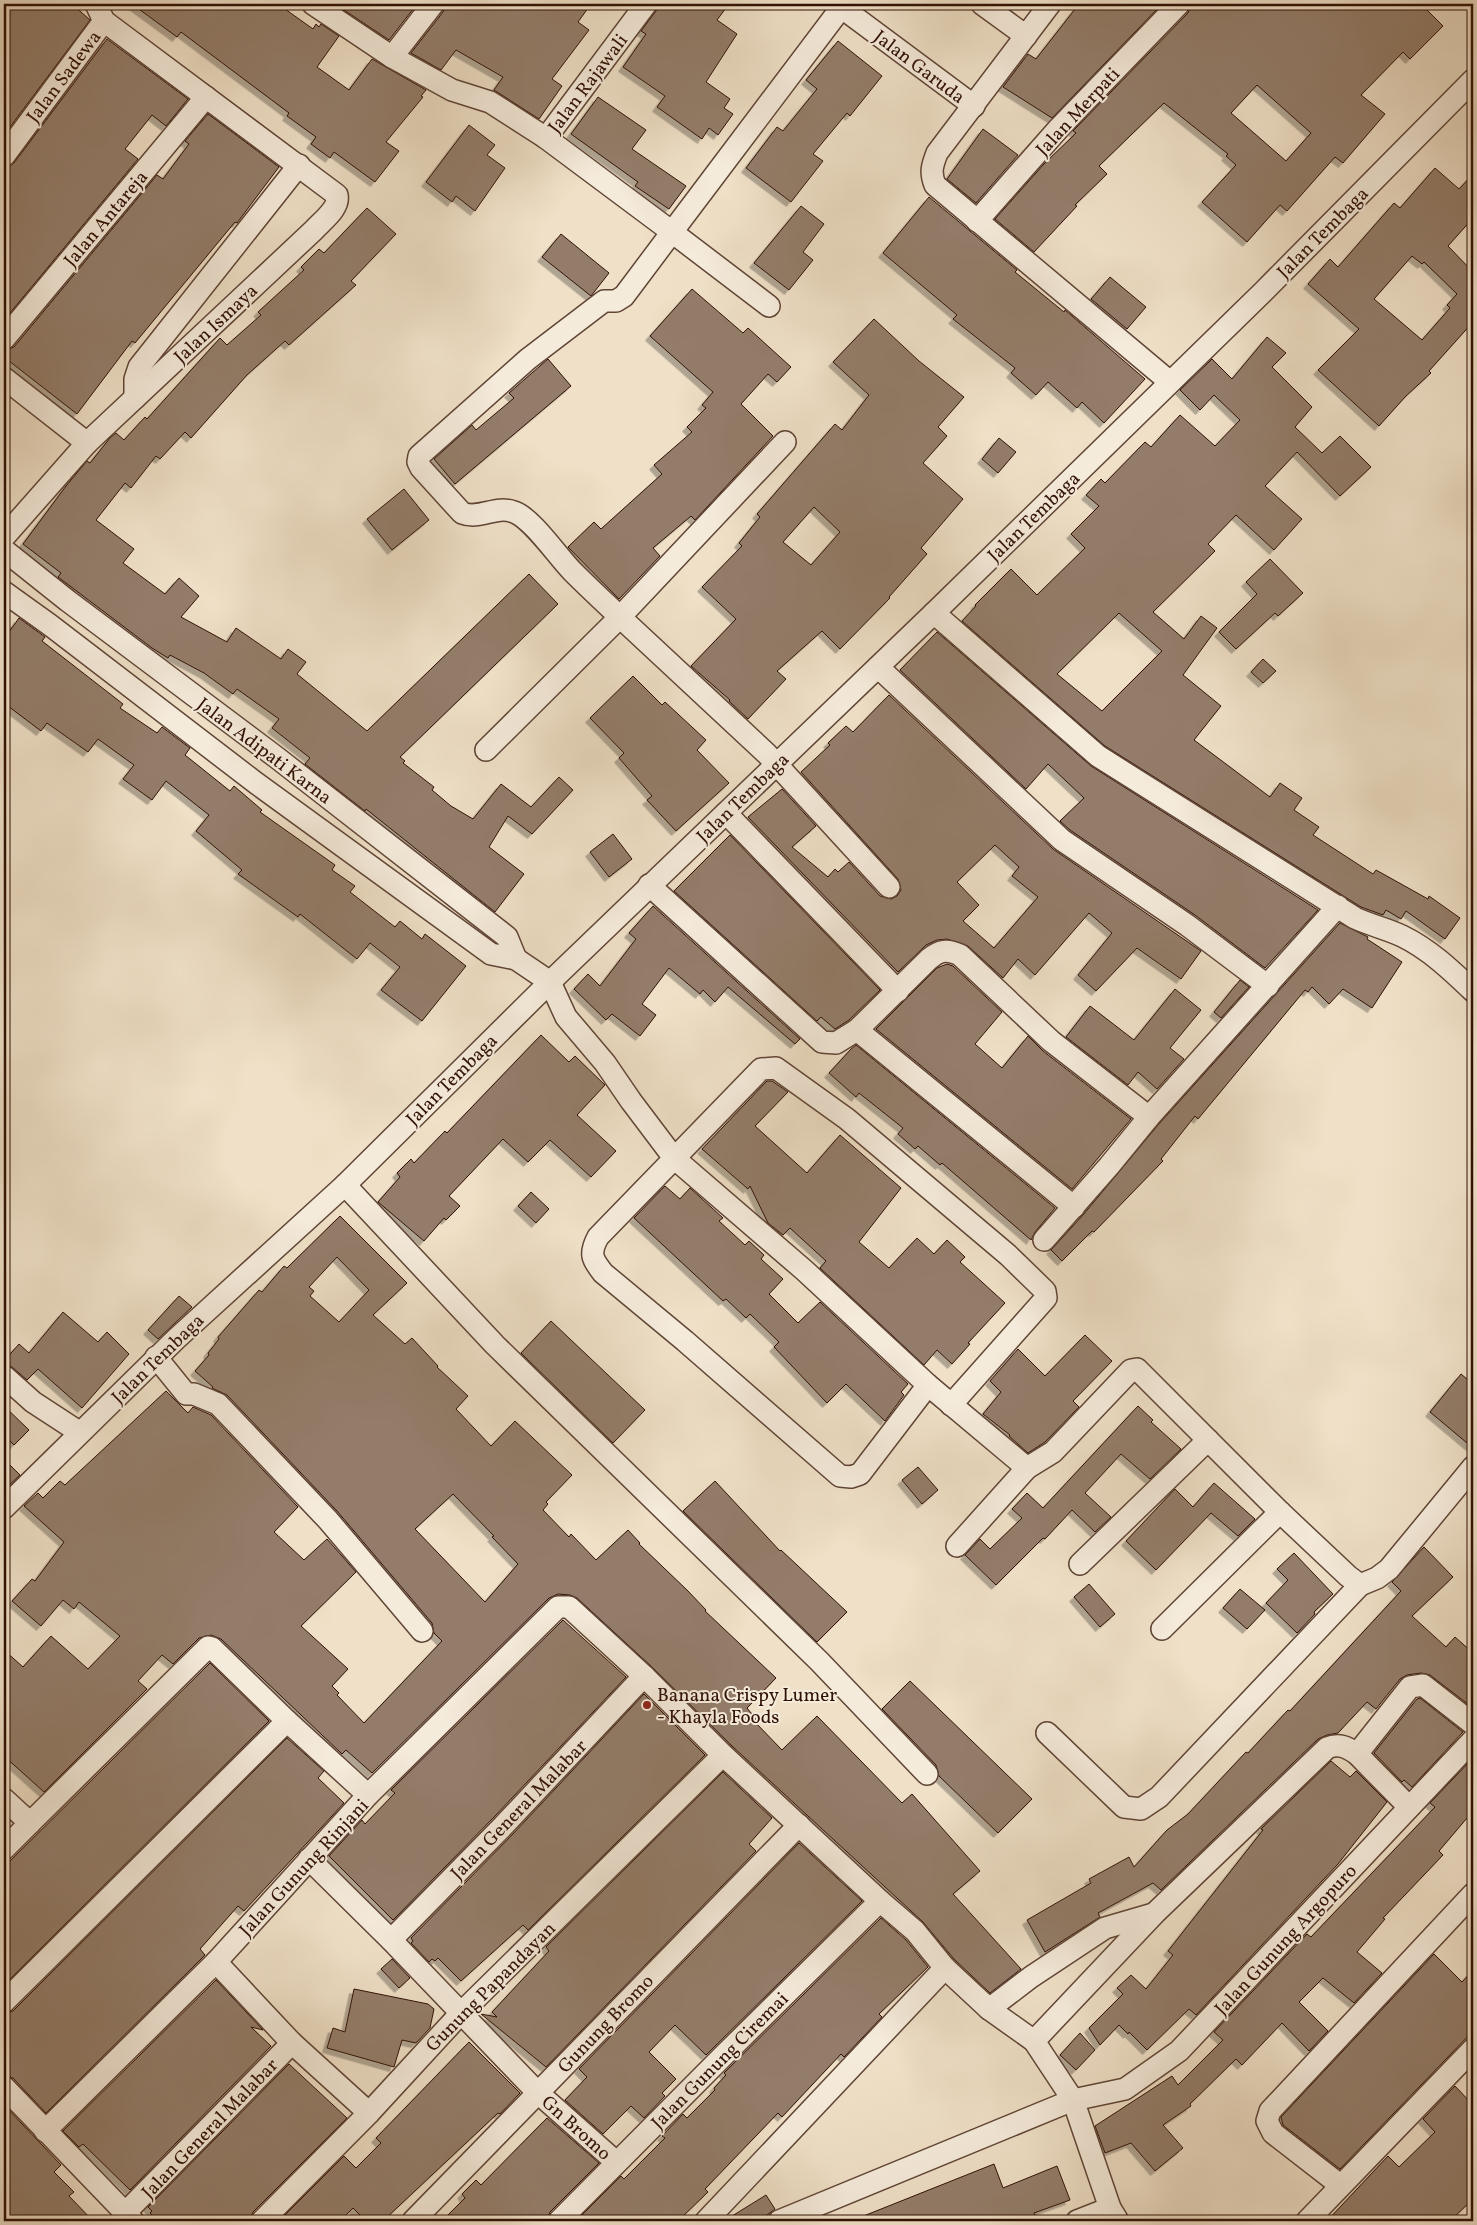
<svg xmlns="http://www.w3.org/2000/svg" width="1477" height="2225" viewBox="0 0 1477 2225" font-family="Vollkorn,serif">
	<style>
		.building { fill: #937d6a; stroke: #301105; fill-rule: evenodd; filter: url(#shadow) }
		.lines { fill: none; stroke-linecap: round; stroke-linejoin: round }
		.street-casing { stroke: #604536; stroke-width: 24 }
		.street { stroke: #f5ebdb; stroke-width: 21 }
		.poi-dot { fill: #8f2418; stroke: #f5ebdb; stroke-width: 2 }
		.labels { text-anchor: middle; stroke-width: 4; stroke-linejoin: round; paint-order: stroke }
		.street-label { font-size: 19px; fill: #301105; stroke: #f5ebdb }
		.poi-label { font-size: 19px; fill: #301105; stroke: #f5ebdb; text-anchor: start }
	</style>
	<defs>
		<filter id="shadow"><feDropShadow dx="-4.5" dy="4.5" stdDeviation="0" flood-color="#0004"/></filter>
	</defs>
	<rect width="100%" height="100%" fill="#efe0c7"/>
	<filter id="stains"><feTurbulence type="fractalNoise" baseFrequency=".004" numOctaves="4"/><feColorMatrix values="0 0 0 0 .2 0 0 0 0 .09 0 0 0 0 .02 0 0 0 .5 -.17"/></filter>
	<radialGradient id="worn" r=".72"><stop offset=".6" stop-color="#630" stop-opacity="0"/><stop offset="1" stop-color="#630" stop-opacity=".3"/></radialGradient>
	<g class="building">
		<path d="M4 4H72L90 20 4 135Z"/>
		<path d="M132 4H278L313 29 316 24 319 27 321 24 339 36 317 67 349 90 372 59 426 90 421 96 423 97 386 142 399 151 375 182 334 152 330 158 311 144 316 137 287 116 289 113 181 32 177 37Z"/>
		<path d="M335 4H417L389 40Z"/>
		<path d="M445 4H591L578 22 589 30 552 79 562 86 539 119 494 90 503 77 456 50 441 70 411 53 443 12Z"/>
		<path d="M658 4H729L717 20 737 34 706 82 730 99 724 108 733 114 718 135 709 128 702 139 657 107 665 96 623 67 646 34 641 31 656 11Z"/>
		<path d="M1079 4H1162L1052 118 1003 87 1028 54 1036 59Z"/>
		<path d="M1191 4H1421L1443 26 1410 59 1403 52 1361 95 1385 114 1343 163 1335 157 1287 211 1280 205 1247 242 1202 202 1236 165 1226 156 1228 154 1164 103 1099 166 1107 174 1075 205 1077 206 1034 252 995 219 1044 164 1076 133 1073 131 1188 13ZM1257 85 1311 133 1286 161 1231 113Z"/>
		<path d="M107 39 188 99 166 126 152 115 125 149 138 159 4 320V168L14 163Z"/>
		<path d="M838 41 882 76 850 116 847 113 813 154 823 161 791 202 746 168 777 127 783 131 817 89 806 80Z"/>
		<path d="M598 97 646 130 632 149 686 186 669 209 635 186 638 182 571 134Z"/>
		<path d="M208 114 279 167 237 223 235 222 135 343 132 341 77 414 4 357V351L14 347 157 175 163 179 189 144 185 141Z"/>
		<path d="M469 125 495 145 487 155 505 168 475 211 456 196 452 202 426 182Z"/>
		<path d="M983 129 1018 155 976 203 947 179Z"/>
		<path d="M1435 168 1459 189 1473 174V218L1448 246 1473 272V322L1429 371 1431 373 1406 396 1379 426 1318 370 1359 329 1308 284 1330 259 1338 267 1394 203 1400 208ZM1412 256 1422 264 1424 262 1457 294 1447 305 1450 308 1422 340 1374 299Z"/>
		<path d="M929 197 1017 270 1015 272 1064 312 1065 310 1145 379 1104 423 1082 402 1077 408 1048 382 1036 395 1011 373 1015 368 953 319 957 315 883 253Z"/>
		<path d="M801 206 824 224 803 252 813 260 789 290 754 263Z"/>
		<path d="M367 208 396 234 351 281 356 285 289 345 285 341 247 375 191 438 185 432 160 459 156 456 131 488 125 483 96 520 134 549 123 563 165 594 179 578 199 596 181 617 227 642 236 628 281 659 288 649 306 662 297 674 367 731 529 574 558 604 400 757 405 761 403 763 434 787 432 790 451 806 473 819 501 784 531 807 559 777 573 790 532 834 508 816 489 847 524 874 495 912 366 809 365 811 305 764 310 758 272 728 279 719 237 689 233 694 204 673 170 655 168 658 152 648 58 577 61 573 23 544 66 486 87 461 90 463 110 438 116 433 124 440 145 417 147 419 220 338 227 345 261 315 258 312 304 270 301 267 319 249 324 253Z"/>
		<path d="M561 234 609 273 591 296 542 257Z"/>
		<path d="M1110 277 1146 307 1127 329 1091 299Z"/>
		<path d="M692 289 743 333 748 328 791 367 777 382 768 374 741 404 773 436 695 520 691 516 653 548 660 556 619 599 568 547 594 522 601 529 662 474 654 465 692 432 687 427 706 408 702 405 713 392 650 336Z"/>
		<path d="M874 319 919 361 964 397 938 427 947 436 923 463 963 499 921 548 927 554 889 597 890 598 840 649 822 631 777 671 786 679 748 719 729 701 730 700 691 666 736 619 702 587 742 546 739 543 760 517 757 514 835 424 842 430 869 395 833 362ZM814 507 840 532 811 565 783 542Z"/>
		<path d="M1267 337 1286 353 1272 367 1312 407 1295 427 1322 453 1340 436 1371 467 1340 496 1297 452 1265 486 1302 519 1274 550 1236 515 1208 544 1215 551 1153 612 1184 639 1201 616 1217 628 1183 675 1221 706 1194 740 1270 797 1280 783 1302 798 1294 810 1319 827 1313 835 1373 874 1376 870 1428 899 1429 896 1460 918 1445 939 1406 911 1401 919 1386 910 1383 915 1361 907 1105 746 962 621 976 606 975 605 1011 569 1037 595 1085 548 1071 534 1099 506 1086 495 1101 479 1105 483 1145 442 1151 447 1180 415 1215 446 1240 420 1214 395 1200 410 1180 390 1212 359 1232 379ZM1119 613 1162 651 1102 711 1057 674Z"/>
		<path d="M548 359 571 386 455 484 434 459 472 425 476 430 514 398 509 393Z"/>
		<path d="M999 438 1016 452 998 473 982 459Z"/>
		<path d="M404 489 429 520 392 550 367 519Z"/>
		<path d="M1270 559 1303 593 1278 616 1275 613 1236 649 1219 632 1257 594 1246 582Z"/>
		<path d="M19 618 45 637 42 641 123 704 120 708 157 733 162 727 190 748 185 755 230 791 234 786 262 810 260 812 335 865 332 870 355 886 350 892 395 927 400 921 422 939 425 934 466 966 422 1021 381 990 400 967 370 943 357 959 300 914 298 917 238 874 242 870 196 831 209 815 166 781 152 800 123 779 134 765 98 739 88 752 47 723 41 731 4 703V639Z"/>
		<path d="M937 632 1091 766 1318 910 1265 968 1195 915 1070 830 1060 821 1084 798 1048 764 1026 789 900 670Z"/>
		<path d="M1263 659 1276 671 1263 683 1251 672Z"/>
		<path d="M633 676 662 705 665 702 706 740 697 750 729 783 676 831 647 800 652 796 619 758 624 753 590 718Z"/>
		<path d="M889 695 1053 849 1201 951 1181 979 1137 948 1096 991 1078 975 1112 933 1089 913 1035 975 1018 959 1003 978 968 946 947 939 937 940 926 945 898 972 748 817 782 789 816 826 792 847 828 877 835 869 838 872 849 862 880 896 891 899 897 896 901 890 898 879 801 772 830 745 828 743 846 726 853 732ZM995 845 1019 867 1012 876 1038 897 994 948 963 921 979 905 957 882Z"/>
		<path d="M613 834 632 859 609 877 590 852Z"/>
		<path d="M730 835 880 990 849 1020 835 1029 821 1017 817 1021 674 891Z"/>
		<path d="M653 906 800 1039 795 1044 728 987 715 1002 703 990 700 994 669 968 642 1004 656 1015 640 1036 612 1014 606 1020 574 989 588 974 600 986 636 939 629 933Z"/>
		<path d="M1340 923 1368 937 1367 939 1402 962 1372 1008 1343 989 1329 1004 1312 987 1308 992 1305 990 1198 1119 1195 1116 1161 1159 1163 1161 1094 1232 1092 1231 1062 1261 1051 1250 1083 1215 1158 1125Z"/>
		<path d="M947 964 953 966 1002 1012 975 1044 1002 1068 1028 1036 1043 1051 1131 1119 1072 1189 876 1029 937 968Z"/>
		<path d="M1240 980 1249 987 1221 1018 1214 1012Z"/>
		<path d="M1175 989 1201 1010 1170 1048 1184 1059 1157 1089 1138 1072 1128 1085 1066 1037 1090 1006 1134 1040Z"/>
		<path d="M541 1035 569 1062 575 1056 605 1085 577 1115 616 1151 591 1177 550 1140 528 1162 503 1139 449 1196 460 1206 446 1220 444 1218 424 1241 378 1202 400 1177 397 1173 411 1159 414 1163 445 1131 447 1133Z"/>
		<path d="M856 1045 1055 1208 1035 1232 1031 1240 942 1163 940 1165 918 1146 915 1149 898 1134 903 1128 859 1093 856 1097 829 1073 851 1049Z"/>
		<path d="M767 1081H772L788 1092 755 1126 807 1173 840 1135 901 1188 859 1242 889 1268 917 1238 934 1254 947 1240 965 1257 960 1262 1005 1303 968 1343 970 1344 952 1364 937 1350 924 1365 820 1268 826 1261 790 1228 783 1235 768 1223 750 1186 748 1189 702 1149Z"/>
		<path d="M665 1186 680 1199 690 1188 723 1218 719 1221 745 1245 749 1241 764 1255 761 1259 783 1279 769 1294 798 1323 820 1302 908 1384 901 1392 904 1395 885 1421 846 1384 827 1403 774 1347 779 1342 750 1314 746 1318 726 1299 723 1301 634 1218Z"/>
		<path d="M531 1192 549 1209 536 1223 518 1206Z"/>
		<path d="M340 1216 407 1283 373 1315 405 1344 412 1338 438 1366 437 1367 468 1396 456 1409 491 1446 515 1421 572 1475 546 1502 548 1504 543 1510 569 1537 571 1534 596 1560 628 1530 640 1543 639 1544 688 1591 706 1610 705 1611 776 1678 747 1708 756 1719 754 1721 782 1750 817 1716 902 1803 912 1794 980 1871 953 1894 1021 1969 990 1993 954 1959 923 1922 732 1746 652 1667 577 1598 570 1595 558 1594 549 1598 372 1773 346 1750 342 1754 221 1639 211 1635 199 1638 173 1664 162 1655 138 1681 147 1689 44 1792 4 1756V1650L23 1667 51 1636 88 1669 120 1636 79 1602 74 1609 63 1600 41 1626 12 1601 32 1579 35 1581 64 1542 24 1506 38 1493 43 1498 60 1481 65 1485 166 1391 188 1413 193 1407 211 1415 298 1507 274 1532 304 1560 327 1539 356 1572 301 1626 348 1669 332 1686 339 1693 337 1695 364 1723 442 1641 434 1633 432 1623 337 1511 227 1395 212 1388 213 1387 195 1371 209 1355 208 1353 219 1339 218 1337 259 1290 262 1292 284 1266 287 1268ZM337 1257 369 1290 339 1322 310 1296 314 1291 309 1287ZM453 1494 494 1536 492 1537 518 1564 485 1602 415 1529Z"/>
		<path d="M179 1296 192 1307 158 1339 148 1330Z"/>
		<path d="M63 1312 98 1342 107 1332 129 1354 82 1408 38 1369 27 1380 12 1367 4 1364V1361L19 1344 29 1353Z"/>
		<path d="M551 1321 645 1410 613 1443 521 1353Z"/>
		<path d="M1085 1335 1112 1361 1073 1401 1079 1407 1045 1442 1028 1453 1009 1436 1010 1435 983 1414 1001 1392 990 1381 1018 1349 1045 1376Z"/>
		<path d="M1461 1374 1473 1384V1448L1430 1412Z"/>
		<path d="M4 1406 29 1430 14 1445 4 1435Z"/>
		<path d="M1138 1406 1153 1420 1151 1422 1181 1449 1150 1479 1121 1454 1085 1493 1111 1517 1095 1532 1072 1510 1045 1539 1043 1538 996 1585 965 1555 980 1539 990 1549 1022 1518 1012 1509 1027 1493 1043 1508Z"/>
		<path d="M4 1459 20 1475 5 1489 4 1488Z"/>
		<path d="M918 1467 938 1490 922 1504 902 1480Z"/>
		<path d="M715 1481 780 1551 781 1550 847 1612 817 1642 683 1511Z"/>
		<path d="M1214 1483 1255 1519 1238 1536 1211 1513 1156 1570 1126 1541 1175 1489 1193 1507Z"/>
		<path d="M1424 1547 1453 1577 1412 1616 1446 1647 1455 1637 1473 1653V1708L1430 1675 1421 1673 1407 1675 1400 1679 1376 1709 1367 1702 1338 1733 1327 1735 1318 1739 1161 1890 1153 1883 1098 1913 1100 1917 1045 1952 1027 1920 1091 1883 1089 1879 1129 1857 1134 1867 1167 1830 1188 1814 1246 1752 1248 1753 1288 1710 1290 1711 1401 1591 1392 1582Z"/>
		<path d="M1294 1553 1333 1594 1314 1612 1315 1614 1297 1633 1266 1603 1288 1580 1277 1569Z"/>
		<path d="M1089 1584 1115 1614 1100 1627 1074 1597Z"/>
		<path d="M1240 1589 1265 1610 1247 1629 1223 1608Z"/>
		<path d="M563 1620 626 1677 495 1816 393 1920 329 1856 362 1820 365 1824 395 1793 391 1790Z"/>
		<path d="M210 1663 269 1721 4 1985V1867Z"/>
		<path d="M910 1681 1032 1799 998 1833 939 1776 936 1765 882 1709Z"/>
		<path d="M644 1694 705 1755 528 1930 523 1925 461 1981 438 1958 435 1961 432 1959 429 1962 411 1943 413 1941 411 1938 513 1834Z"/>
		<path d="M1420 1698 1463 1732 1412 1787 1404 1780 1402 1782 1374 1753 1417 1699Z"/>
		<path d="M287 1738 324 1771 318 1778 344 1803 244 1911 238 1906 200 1949 205 1955 46 2113 13 2078 4 2075V2014L13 2011Z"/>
		<path d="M1473 1758V1811L1439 1851 1443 1855 1383 1918 1385 1919 1357 1952 1382 1973 1354 2003 1323 1978 1299 2002 1328 2031 1309 2051 1282 2023 1242 2065 1236 2059 1190 2104 1191 2106 1163 2125 1183 2148 1155 2171 1131 2143 1105 2153 1095 2126 1172 2076 1178 2085 1223 2040 1214 2032 1307 1934 1311 1937 1435 1807 1430 1803Z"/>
		<path d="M1331 1761 1350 1777 1356 1771 1387 1802 1338 1864 1196 2015 1189 2009 1147 2050 1129 2032 1128 2034 1119 2025 1100 2045 1089 2028 1123 1994 1117 1988 1131 1975 1146 1989 1173 1955 1168 1951 1263 1830 1261 1829Z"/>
		<path d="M723 1772 772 1818 749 1844 756 1851 546 2067 481 2014 497 2017 492 2012 549 1951 546 1947Z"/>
		<path d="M799 1843 862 1901 706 2055 675 2025 649 2052 676 2079 662 2093 665 2096 644 2118 631 2106 603 2134 565 2100 587 2077 579 2069Z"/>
		<path d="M881 1918 906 1940 928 1967 879 2014 882 2017 844 2057 841 2054 782 2117 778 2113 705 2189 708 2192 678 2221H576L621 2176 624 2179 665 2138 662 2136 683 2114 687 2118 715 2090 714 2088 726 2075 724 2073Z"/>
		<path d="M1434 1954 1462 1982 1473 1970V2031L1340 2169 1283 2125 1281 2117Z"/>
		<path d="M392 1959 410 1978 399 1988 381 1969Z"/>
		<path d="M216 1980 263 2030 251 2027 271 2046 130 2190 83 2144 79 2147 63 2131Z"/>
		<path d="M354 1989 428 2004 434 2009 430 2028 416 2043 402 2040 394 2067 327 2048 333 2028 345 2032Z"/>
		<path d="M1080 2033 1095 2050 1076 2070 1060 2055Z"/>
		<path d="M469 2042 520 2093 500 2114 498 2113 383 2221H366L353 2208 340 2221H279L344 2156 356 2168 381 2143 376 2138Z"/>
		<path d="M289 2064 347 2118 253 2212 250 2221H159L150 2213 152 2211 148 2207Z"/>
		<path d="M1455 2086 1473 2105V2199L1450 2221H1327L1388 2156 1399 2167 1435 2132 1423 2119Z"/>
		<path d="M4 2105 61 2165 54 2172 74 2192 69 2196 93 2221H4Z"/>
		<path d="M547 2118 599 2163 550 2212 547 2221H442L465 2198 462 2194 476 2180 481 2185Z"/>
		<path d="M994 2164 1003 2188 1057 2166 1070 2200 1034 2213 1038 2221H851Z"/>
		<path d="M766 2195 775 2209 759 2221H724Z"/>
	</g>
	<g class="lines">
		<g class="street-casing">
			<g id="street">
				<path d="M313 4 392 57 452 90 490 102 546 138 672 232 844 4"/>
				<path d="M837 4 974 106"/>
				<path d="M982 4 1026 36"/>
				<path d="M1050 4 937 153C932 166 930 172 935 185L1170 382"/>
				<path d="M392 57 433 4"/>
				<path d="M546 138 646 4"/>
				<path d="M4 156 104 21"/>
				<path d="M977 221 1059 128 1179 4"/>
				<path d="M769 306 672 232 624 296 616 301H604L528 359 419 456 418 462 421 468 462 513C480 520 495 505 514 512 532 518 558 557 573 572 588 587 604 602 620 617L785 442"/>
				<path d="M4 339 206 97"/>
				<path d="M4 378 87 443 4 537"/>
				<path d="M135 398V379L139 367 299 165"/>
				<path d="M87 443 314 230C323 220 340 208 337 195L104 21 96 4"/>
				<path d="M4 550 68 601 276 757 507 937 516 959"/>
				<path d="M4 592 50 625 256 783 491 954 516 959 550 982 566 1017 605 1063 631 1101 674 1158 804 1270 928 1385 1027 1468 1053 1452 1131 1370 1137 1369 1280 1512 1348 1576 1360 1585 1377 1578 1389 1569 1473 1467"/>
				<path d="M934 613 1098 756 1355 918C1370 925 1387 929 1402 936 1429 949 1451 970 1473 991"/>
				<path d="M878 667 1062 840 1187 925 1268 986"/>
				<path d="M486 750 620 617 767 754 889 887"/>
				<path d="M726 813 898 991"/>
				<path d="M649 885 822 1042 836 1043 857 1030 929 959C940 950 947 949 960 955L1051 1041 1149 1117"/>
				<path d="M857 1030 1074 1207"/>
				<path d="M345 1185 495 1345 819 1661 927 1774"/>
				<path d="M1044 1240 1109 1166 1149 1117 1338 906"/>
				<path d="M156 1357 186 1394H194L218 1404 328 1520 422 1631"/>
				<path d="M4 1376 33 1402 79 1432"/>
				<path d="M928 1385 860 1474 851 1477 840 1476 685 1341 603 1273C592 1259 589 1254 598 1237L761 1069 776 1068 847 1119 1008 1255 1045 1291 1046 1298 951 1405"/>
				<path d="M4 1508 176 1339 345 1185 550 982 934 613 1263 292 1473 80"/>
				<path d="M957 1546 1027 1468"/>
				<path d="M1080 1564 1208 1440"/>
				<path d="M1162 1629 1280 1512"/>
				<path d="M1047 1733 1124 1807 1141 1809 1159 1797 1360 1585"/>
				<path d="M1357 1754 1409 1807"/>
				<path d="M4 1799 30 1823 4 1849"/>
				<path d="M30 1823 208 1647 212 1648 287 1721 368 1795"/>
				<path d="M309 1859 391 1940 537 2092 616 2162"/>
				<path d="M391 1940 504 1825 644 1676"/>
				<path d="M216 1962 292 2043 369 2113"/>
				<path d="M4 2002 287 1721"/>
				<path d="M989 2009 1031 1977 1105 1928 1153 1914"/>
				<path d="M1034 2041 1155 1913 1327 1748C1339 1743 1347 1747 1357 1754L1410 1687 1423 1685 1473 1724"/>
				<path d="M4 2087 133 2221"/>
				<path d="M45 2131 216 1962 368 1795 558 1607H569L644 1676 723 1755 880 1901 915 1931 945 1968 989 2009 1034 2041 1073 2100 1110 2208 1118 2221"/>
				<path d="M1340 2185 1273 2133 1267 2121 1270 2111 1473 1894"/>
				<path d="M125 2213 292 2043"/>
				<path d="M262 2221 369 2113 462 2012 723 1755"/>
				<path d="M413 2221 799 1825"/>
				<path d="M559 2221 726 2053 880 1901"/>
				<path d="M706 2221 945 1968"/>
				<path d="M779 2221 1073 2100 1125 2089 1179 2051 1473 1740"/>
				<path d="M1077 2221 1110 2208"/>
				<path d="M1307 2221 1473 2049"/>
			</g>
		</g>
		<use href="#street" class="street"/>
	</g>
	<circle class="poi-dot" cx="647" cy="1705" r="5"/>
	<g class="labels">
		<g class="street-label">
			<text transform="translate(920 66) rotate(37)" y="7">Jalan Garuda</text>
			<text transform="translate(63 76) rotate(-53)" y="7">Jalan Sadewa</text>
			<text transform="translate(587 83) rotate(-53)" y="7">Jalan Rajawali</text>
			<text transform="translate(1077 111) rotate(-47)" y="7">Jalan Merpati</text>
			<text transform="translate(105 218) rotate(-50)" y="7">Jalan Antareja</text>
			<text transform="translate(1322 232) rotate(-45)" y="7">Jalan Tembaga</text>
			<text transform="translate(215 323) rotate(-43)" y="7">Jalan Ismaya</text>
			<text transform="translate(1033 516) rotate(-44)" y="7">Jalan Tembaga</text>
			<text transform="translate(265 750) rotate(37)" y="7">Jalan Adipati Karna</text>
			<text transform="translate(742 797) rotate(-44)" y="7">Jalan Tembaga</text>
			<text transform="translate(451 1079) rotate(-45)" y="7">Jalan Tembaga</text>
			<text transform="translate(157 1358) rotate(-44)" y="7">Jalan Tembaga</text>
			<text transform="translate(518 1809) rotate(-46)" y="7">Jalan General Malabar</text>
			<text transform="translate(303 1867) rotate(-47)" y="7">Jalan Gunung Rinjani</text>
			<text transform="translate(1285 1939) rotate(-47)" y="7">Jalan Gunung Argopuro</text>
			<text transform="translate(490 1986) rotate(-45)" y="7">Gunung Papandayan</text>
			<text transform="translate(605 2023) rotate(-46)" y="7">Gunung Bromo</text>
			<text transform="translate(719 2060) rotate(-45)" y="7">Jalan Gunung Ciremai</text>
			<text transform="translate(577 2127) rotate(42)" y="7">Gn Bromo</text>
			<text transform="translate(209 2128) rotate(-46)" y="7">Jalan General Malabar</text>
		</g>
		<g class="poi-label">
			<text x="657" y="1701">Banana Crispy Lumer<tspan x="657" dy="22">- Khayla Foods</tspan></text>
		</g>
	</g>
	<rect width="1477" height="2225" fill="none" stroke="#efe0c7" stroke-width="20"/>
	<rect x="5" y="5" width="1467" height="2215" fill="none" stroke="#301105" stroke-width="2.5"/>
	<rect x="10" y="10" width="1457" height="2205" fill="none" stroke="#301105"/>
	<rect width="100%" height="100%" filter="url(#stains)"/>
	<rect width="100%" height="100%" fill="url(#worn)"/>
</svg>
